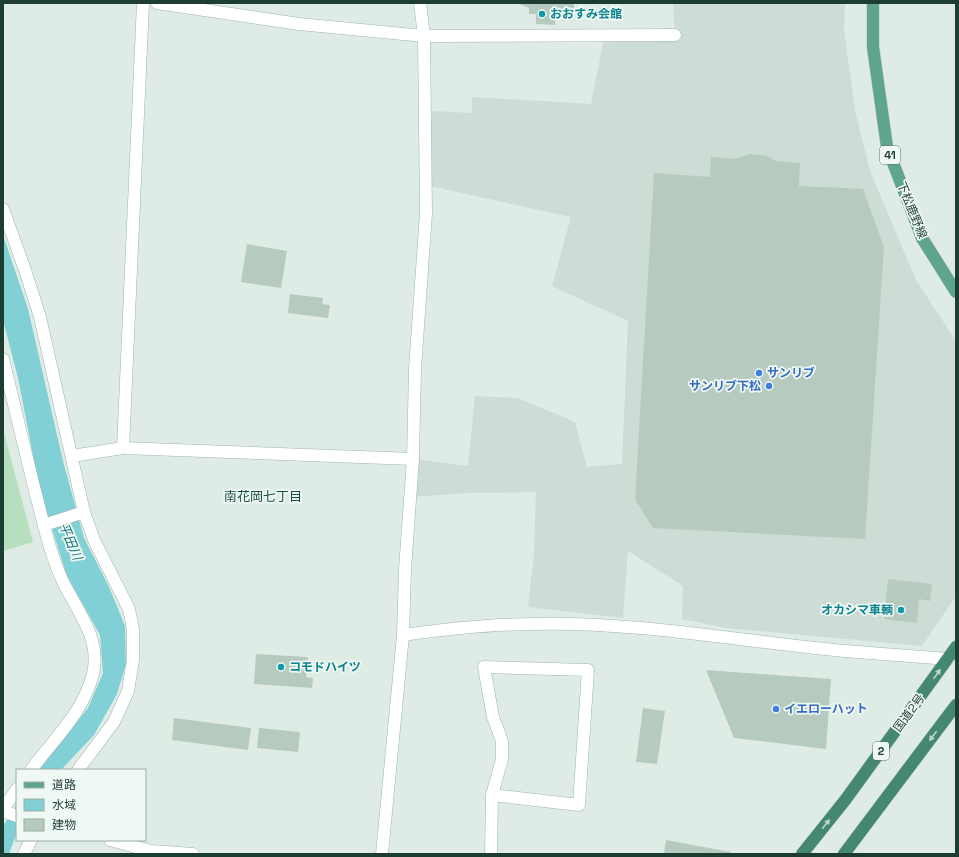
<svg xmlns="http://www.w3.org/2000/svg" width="959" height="857" viewBox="0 0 959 857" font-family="'Space Grotesk','Noto Sans JP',sans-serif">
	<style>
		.built { fill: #cddcd4 }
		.green { fill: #b5dfbd }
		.water { fill: #81d0d6 }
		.building { fill: #b7cac0 }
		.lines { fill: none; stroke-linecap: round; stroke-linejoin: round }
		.minor-casing { stroke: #a1b4ac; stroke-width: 13 }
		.primary-casing { stroke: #c0c9c6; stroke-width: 13 }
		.trunk-casing { stroke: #c0c9c6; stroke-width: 13 }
		.minor { stroke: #fff; stroke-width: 12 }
		.primary { stroke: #5fa58d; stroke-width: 12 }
		.trunk { stroke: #448872; stroke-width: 12 }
		.oneway { fill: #bcd6cc }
		.culture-dot { fill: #0f9aa8; stroke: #eff8f3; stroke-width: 1.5 }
		.shop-dot { fill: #3f7fe0; stroke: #eff8f3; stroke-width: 1.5 }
		.labels { text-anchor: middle; stroke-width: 3.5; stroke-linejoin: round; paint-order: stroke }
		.shield { fill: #eff8f3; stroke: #5d756c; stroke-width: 1 }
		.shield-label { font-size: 11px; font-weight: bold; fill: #1e3d32 }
		.culture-label { font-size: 12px; font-weight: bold; fill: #0d838f; stroke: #eff8f3; text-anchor: start }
		.street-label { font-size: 12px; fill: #1e3d32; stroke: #eff8f3 }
		.shop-label { font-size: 12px; font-weight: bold; fill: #366cbe; stroke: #eff8f3; text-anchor: start }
		.neighbourhood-label { font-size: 13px; fill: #19513e; stroke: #eff8f3 }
		.water-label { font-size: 13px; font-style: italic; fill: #14757e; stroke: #eff8f3 }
	</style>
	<rect width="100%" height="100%" fill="#dfece5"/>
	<path class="built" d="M673 3H845L844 30 855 111 870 171 916 280 956 341V596L922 646 726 628 682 619 683 586 628 551 623 618 528 607 534 554 536 492 469 493 411 497 415 459 468 466 475 396 518 398 575 422 587 467 622 464 628 321 552 286 571 217 430 186 432 111 472 113V97L591 104 604 38 675 35Z"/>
	<path class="green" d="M3 429 33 542 3 551Z"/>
	<g class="water">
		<path d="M3 235 28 309 63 461 84 538 109 587 125 626 126 664 117 694 94 735 61 770H39L88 708 103 673 100 635 67 576 40 491 18 378 3 320Z"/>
		<path d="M17 804V832L9 854H3V826Z"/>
	</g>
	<g class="building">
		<path d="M517 3H574V15L556 14 555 25 536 24V14H529V8Z"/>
		<path d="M750 154 767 156 776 161 800 163 799 186 863 189 884 247 865 539 653 528 635 499 654 173 710 177 711 157 735 159Z"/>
		<path d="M247 244 287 251 281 288 241 282Z"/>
		<path d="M290 294 323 298 322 304 330 305 328 318 288 313Z"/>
		<path d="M888 579 932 584 930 601 919 599 917 623 884 619Z"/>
		<path d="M256 654 308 657 306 677 313 678 312 688 254 684Z"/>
		<path d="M706 670 831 679 826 749 734 738Z"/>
		<path d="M643 708 665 711 657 764 636 762Z"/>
		<path d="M174 718 251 728 248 750 172 740Z"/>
		<path d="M259 728 300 732 298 752 257 748Z"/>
		<path d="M666 840 731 852 730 854H664Z"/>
	</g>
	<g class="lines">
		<g class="minor-casing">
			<g id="minor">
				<path d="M143 3 123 448 413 459"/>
				<path d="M157 3 299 24 424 36 675 35"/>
				<path d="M3 209 25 270 40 317 84 512 94 540 129 609 133 629V660L128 691 114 722 78 770"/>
				<path d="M3 359C13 400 23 442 33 483 42 517 49 552 64 584 79 613 101 640 93 674 83 713 54 739 31 770"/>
				<path d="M72 456 123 448"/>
				<path d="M44 525 84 512"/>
				<path d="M403 635C447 629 491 624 535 624 629 622 722 638 815 648 859 653 903 655 948 659"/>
				<path d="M3 809 17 789"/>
				<path d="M3 811 17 816"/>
				<path d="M110 840 151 851 193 854"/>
				<path d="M24 854 31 840"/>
				<path d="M382 854 403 635 405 569 413 459 415 369 426 213 424 36 420 3"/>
				<path d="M491 854 492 795 502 759V741L493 717 484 667 588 670 579 805 492 795"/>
			</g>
		</g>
		<g class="primary-casing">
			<path id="primary" d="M873 3V47L887 147 922 238 956 292"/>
		</g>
		<g class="trunk-casing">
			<g id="trunk">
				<path d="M802 854 846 799 956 647"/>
				<path d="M844 854 956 705"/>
			</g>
		</g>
		<use href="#minor" class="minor"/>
		<use href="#primary" class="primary"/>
		<use href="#trunk" class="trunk"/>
	</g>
	<defs><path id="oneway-solid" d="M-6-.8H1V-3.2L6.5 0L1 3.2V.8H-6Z"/></defs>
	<g class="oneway">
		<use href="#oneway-solid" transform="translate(937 674) rotate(-54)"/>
		<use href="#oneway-solid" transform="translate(933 736) rotate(127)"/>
		<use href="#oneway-solid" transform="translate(826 824) rotate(-51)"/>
	</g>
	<g class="culture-dot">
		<circle cx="542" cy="14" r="4"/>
		<circle cx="901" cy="610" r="4"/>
		<circle cx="281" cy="667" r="4"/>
	</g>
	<g class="shop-dot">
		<circle cx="759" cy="373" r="4"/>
		<circle cx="769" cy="386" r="4"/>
		<circle cx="776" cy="709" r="4"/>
	</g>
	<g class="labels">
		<g class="shield">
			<rect x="880" y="146" width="20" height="18" rx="3"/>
			<rect x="873" y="742" width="16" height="18" rx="3"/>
		</g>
		<g class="shield-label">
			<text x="890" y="159">41</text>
			<text x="881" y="755">2</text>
		</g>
		<g class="culture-label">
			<text x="550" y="18">おおすみ会館</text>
			<text x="893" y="614" text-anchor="end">オカシマ車輌</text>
			<text x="289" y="671">コモドハイツ</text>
		</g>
		<g class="street-label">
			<text transform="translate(912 210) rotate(68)" y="4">下松鹿野線</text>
			<text transform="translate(909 713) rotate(-54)" y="4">国道2号</text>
		</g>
		<g class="shop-label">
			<text x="767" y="377">サンリブ</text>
			<text x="761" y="390" text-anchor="end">サンリブ下松</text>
			<text x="784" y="713">イエローハット</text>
		</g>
		<g class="neighbourhood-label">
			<text x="263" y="501">南花岡七丁目</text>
		</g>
		<g class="water-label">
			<text transform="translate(71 541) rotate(67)" y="5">平田川</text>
		</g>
	</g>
	<rect width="959" height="857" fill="none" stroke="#1e3d32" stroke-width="8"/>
	<rect x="16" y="769" width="130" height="72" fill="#eff8f3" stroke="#9bada6"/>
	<rect x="24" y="782" width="20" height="6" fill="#5fa58d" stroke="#9bada6"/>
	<text x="52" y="789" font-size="12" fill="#1e3d32">道路</text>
	<rect x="24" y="799" width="20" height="12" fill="#81d0d6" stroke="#9bada6"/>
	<text x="52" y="809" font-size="12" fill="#1e3d32">水域</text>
	<rect x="24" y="819" width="20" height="12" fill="#b7cac0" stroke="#9bada6"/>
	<text x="52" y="829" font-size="12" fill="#1e3d32">建物</text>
</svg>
